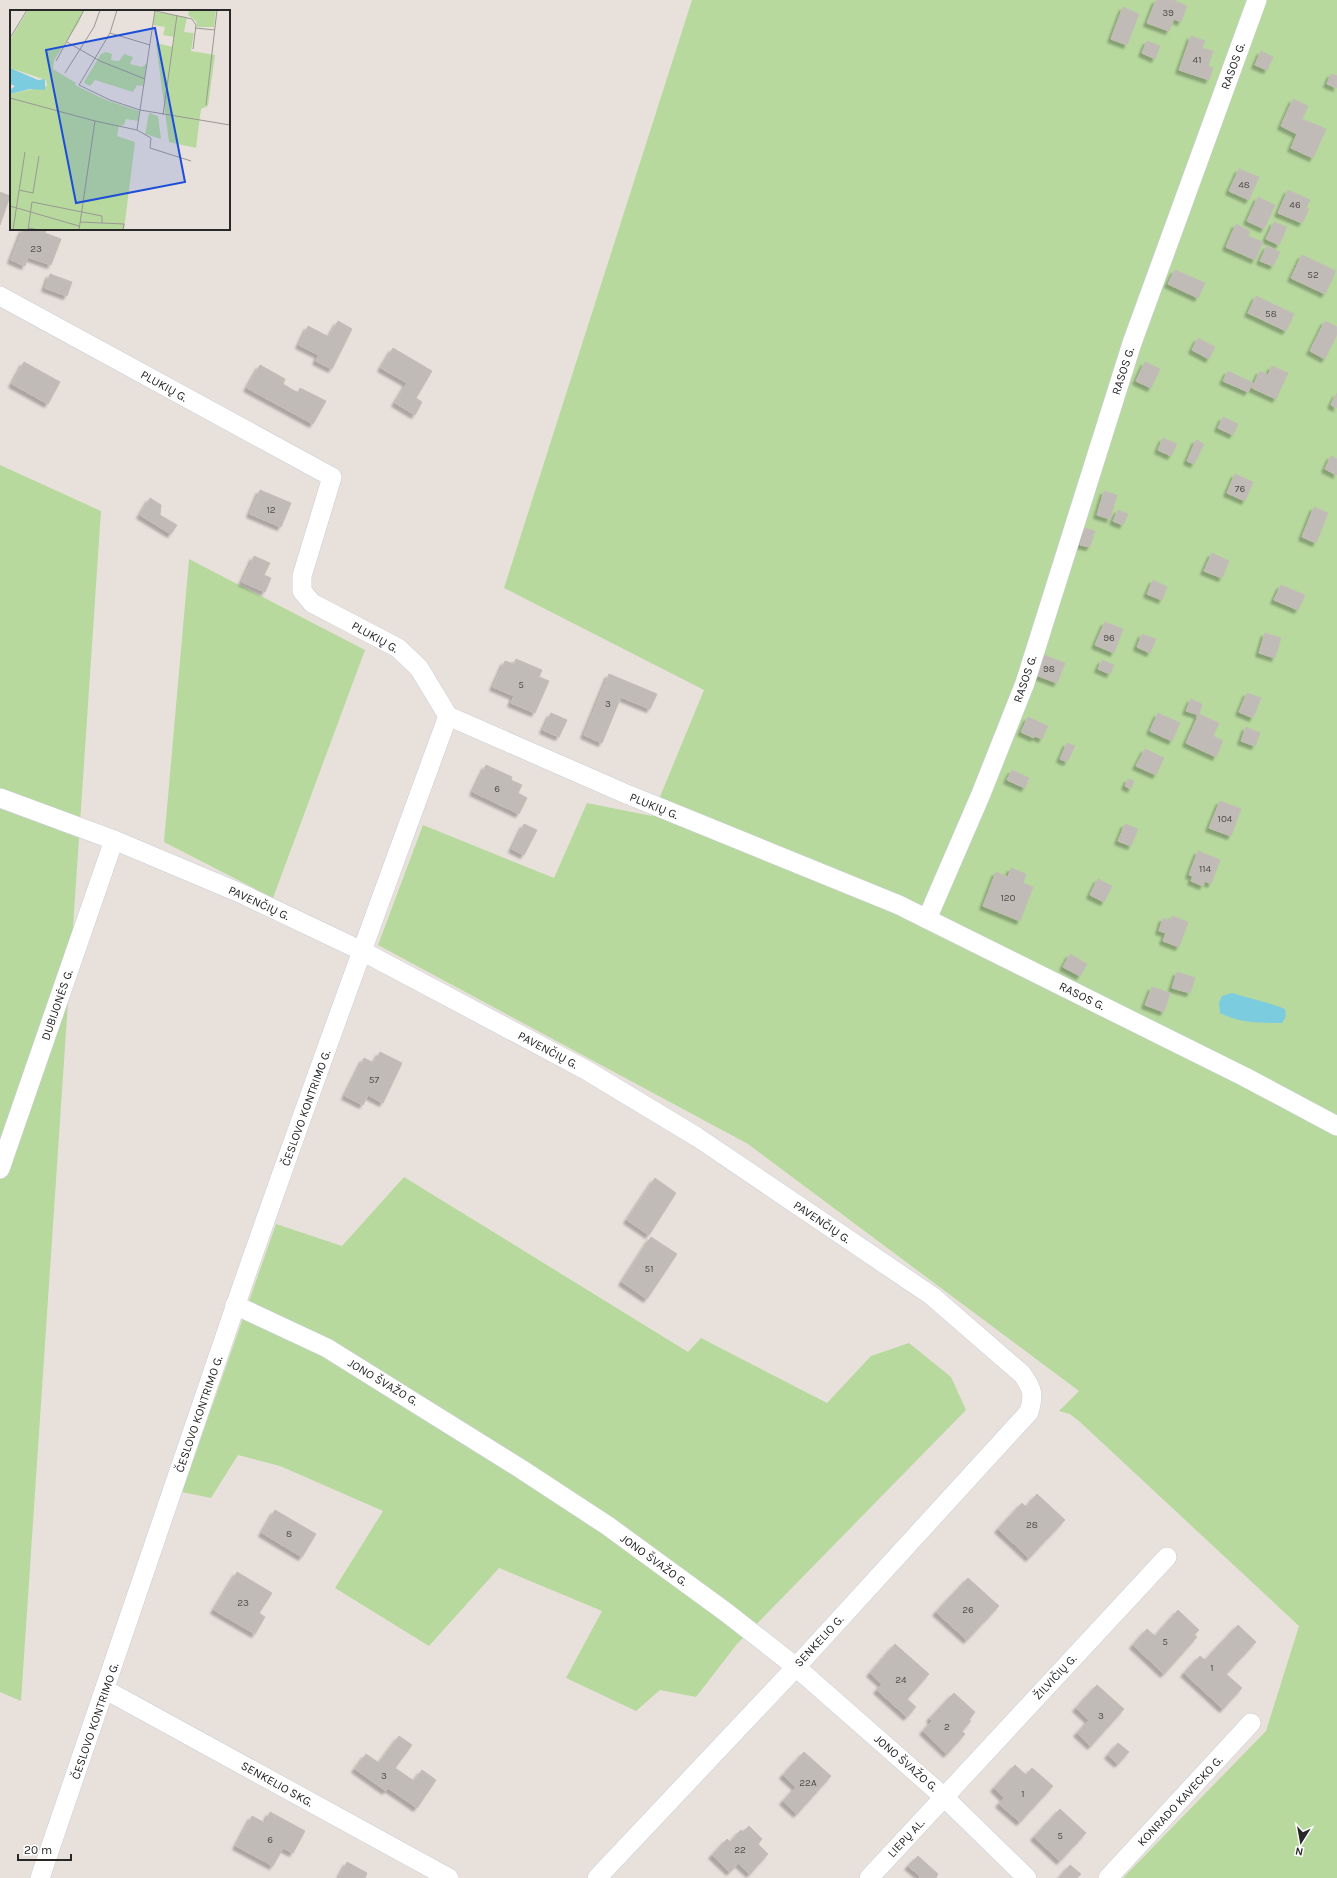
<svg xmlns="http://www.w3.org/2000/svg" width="1337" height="1878" viewBox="0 0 1337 1878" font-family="Karla,sans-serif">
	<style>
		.green { fill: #b7d99e }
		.water { fill: #7accde }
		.building { fill: #c1bbb8; stroke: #c3bdb5; filter: url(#shadow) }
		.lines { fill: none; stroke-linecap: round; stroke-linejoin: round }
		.minor-casing { stroke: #c9cdd8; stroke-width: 20 }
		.minor { stroke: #fff; stroke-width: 19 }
		.labels { text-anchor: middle; stroke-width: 3; stroke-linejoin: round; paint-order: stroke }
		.number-label { font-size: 10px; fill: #4e4d4c }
		.street-label { font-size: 12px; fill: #282828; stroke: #fff }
		.inset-road { fill: none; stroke: #9b9793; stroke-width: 1 }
		.view { fill: #1d4ed8; fill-opacity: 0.15; stroke: #1d4ed8; stroke-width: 2 }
		.inset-edge { fill: none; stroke: #282828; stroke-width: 2 }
	</style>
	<defs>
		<filter id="shadow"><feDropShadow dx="-3.5" dy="3.5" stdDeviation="1" flood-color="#0004"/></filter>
	</defs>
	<rect width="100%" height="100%" fill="#e8e1db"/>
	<g class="green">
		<path d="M692 0H1337V1878H1123L1266 1731 1299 1626 1080 1422 1070 1414 1059 1411 1079 1391 748 1144 378 945 423 825 554 878 587 803 652 816 704 690 504 588Z"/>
		<path d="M0 465 101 511 21 1701 0 1692Z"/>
		<path d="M189 559 365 650 273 898 164 842Z"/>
		<path d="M404 1177 688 1352 701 1338 827 1403 871 1356 909 1343 951 1377 966 1410 737 1644 696 1697 660 1690 636 1711 566 1678 602 1611 499 1568 429 1646 335 1588 383 1511 280 1466 238 1455 211 1498 182 1492 276 1224 342 1246Z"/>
	</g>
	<path class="water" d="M1232 993C1250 999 1268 1002 1285 1009L1286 1016 1282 1023C1261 1023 1239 1023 1220 1013L1219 1003 1222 996Z"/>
	<g class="building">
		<path d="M1156 0H1173L1187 6 1181 22 1174 19 1169 31 1147 23Z"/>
		<path d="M1123 7 1139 14 1127 45 1111 39Z"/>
		<path d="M1191 36 1205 41 1202 48 1213 51 1208 66 1213 68 1209 80 1179 70Z"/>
		<path d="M1147 41 1160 46 1155 59 1142 53Z"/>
		<path d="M1261 51 1273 57 1267 70 1255 65Z"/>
		<path d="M1331 74 1337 76V88L1327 84Z"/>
		<path d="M1293 99 1308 106 1302 119 1326 129 1313 158 1291 148 1297 134 1281 126Z"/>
		<path d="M1239 169 1259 177 1249 200 1229 191Z"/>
		<path d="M1288 190 1310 200 1306 208 1309 209 1302 223 1278 213Z"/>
		<path d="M0 192 10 196 0 225Z"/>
		<path d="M1258 197 1275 205 1264 229 1247 221Z"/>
		<path d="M1274 222 1287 227 1279 245 1266 239Z"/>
		<path d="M1236 224 1250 231 1248 236 1263 242 1255 260 1226 247Z"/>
		<path d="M23 229H46L45 233 61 239 51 265 28 257 25 266 11 260Z"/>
		<path d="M1267 246 1280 252 1273 266 1260 261Z"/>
		<path d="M1302 255 1336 271 1325 294 1291 278Z"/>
		<path d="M1175 270 1205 283 1198 298 1168 284Z"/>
		<path d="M50 274 72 282 67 296 45 288Z"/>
		<path d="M1256 296 1294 314 1286 331 1248 313Z"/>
		<path d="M338 321 352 329 332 369 316 361 319 355 299 345 308 326 329 337Z"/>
		<path d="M1325 321 1337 327V334L1325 359 1310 351Z"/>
		<path d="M1198 338 1215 347 1209 359 1192 350Z"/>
		<path d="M393 348 432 371 416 398 422 402 415 415 395 403 407 383 381 368Z"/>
		<path d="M24 362 60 382 48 404 12 384Z"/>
		<path d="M1145 362 1160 369 1151 388 1136 381Z"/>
		<path d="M260 365 285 379 283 384 298 393 300 388 326 401 313 424 247 388Z"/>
		<path d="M1272 366 1288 373 1276 399 1252 388 1260 371 1268 375Z"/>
		<path d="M1228 371 1253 383 1248 392 1223 381Z"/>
		<path d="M1337 393V408L1331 405Z"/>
		<path d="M1223 417 1238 424 1233 435 1218 428Z"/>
		<path d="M1163 438 1177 444 1171 456 1158 450Z"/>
		<path d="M1196 440 1204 444 1194 464 1187 461Z"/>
		<path d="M1331 456 1337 459V475L1325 469Z"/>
		<path d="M1235 474 1253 482 1245 501 1227 493Z"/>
		<path d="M260 490 291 503 281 527 250 514Z"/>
		<path d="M1104 491 1117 495 1110 519 1097 515Z"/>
		<path d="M150 498 161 505 160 515 177 525 171 534 140 515Z"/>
		<path d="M1314 507 1328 513 1316 543 1302 537Z"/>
		<path d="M1118 510 1128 514 1123 525 1113 521Z"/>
		<path d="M1085 528 1095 531 1090 547 1080 545Z"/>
		<path d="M1212 553 1229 561 1222 578 1204 571Z"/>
		<path d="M254 556 270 563 264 575 271 578 265 592 242 582Z"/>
		<path d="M1153 580 1167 587 1162 600 1147 594Z"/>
		<path d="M1281 585 1305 595 1298 610 1274 600Z"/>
		<path d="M1105 622 1123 629 1114 653 1095 645Z"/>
		<path d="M1265 633 1281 638 1275 658 1259 653Z"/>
		<path d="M1142 634 1156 639 1150 653 1137 647Z"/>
		<path d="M1041 654 1065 663 1057 683 1033 674Z"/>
		<path d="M516 659 542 670 539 677 549 681 535 713 511 703 514 696 493 687 505 661 514 664Z"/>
		<path d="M1102 660 1114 665 1110 674 1098 669Z"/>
		<path d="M609 674 657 694 650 709 621 697 602 743 584 735Z"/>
		<path d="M1247 693 1261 698 1253 718 1239 712Z"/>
		<path d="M1191 699 1202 704 1199 715 1186 711Z"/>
		<path d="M551 713 567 720 559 737 543 730Z"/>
		<path d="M1158 713 1180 723 1172 741 1150 731Z"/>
		<path d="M1199 714 1219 723 1213 736 1223 741 1216 757 1186 743Z"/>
		<path d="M1028 717 1048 726 1042 739 1035 736 1034 738 1021 732Z"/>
		<path d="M1246 727 1260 733 1255 746 1241 741Z"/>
		<path d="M1067 743 1075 746 1067 762 1060 759Z"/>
		<path d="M1145 749 1164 758 1156 775 1136 766Z"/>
		<path d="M486 765 512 777 511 780 522 785 518 793 527 798 519 814 473 792Z"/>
		<path d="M1012 770 1029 778 1025 788 1007 780Z"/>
		<path d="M1128 779 1134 781 1131 789 1125 786Z"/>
		<path d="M1220 801 1241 809 1231 836 1209 828Z"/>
		<path d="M524 824 537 830 524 855 512 849Z"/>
		<path d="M1125 824 1138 829 1131 846 1118 841Z"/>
		<path d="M1198 851 1220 860 1211 884 1205 881 1203 886 1191 881 1193 876 1189 875Z"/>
		<path d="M1011 868 1026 874 1023 883 1033 887 1020 921 983 906 996 872 1008 877Z"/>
		<path d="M1098 879 1112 886 1104 902 1090 895Z"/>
		<path d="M1172 916 1188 922 1179 947 1163 941 1166 933 1159 931 1163 918 1170 921Z"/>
		<path d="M1070 954 1087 964 1080 976 1063 967Z"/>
		<path d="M1177 972 1195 978 1190 993 1172 988Z"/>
		<path d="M1152 987 1170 993 1164 1012 1145 1005Z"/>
		<path d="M380 1052 402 1063 383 1103 368 1095 363 1105 345 1096 364 1058 374 1063Z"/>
		<path d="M655 1178 676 1193 649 1235 627 1220Z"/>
		<path d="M651 1237 677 1254 647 1299 622 1282Z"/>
		<path d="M1037 1494 1065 1520 1029 1558 998 1529 1022 1503 1026 1507Z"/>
		<path d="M275 1510 316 1534 302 1557 262 1533Z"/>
		<path d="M237 1572 272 1593 259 1613 265 1617 255 1634 214 1610Z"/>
		<path d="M968 1578 999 1606 967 1640 936 1612Z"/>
		<path d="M1178 1610 1199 1630 1194 1635 1197 1637 1164 1674 1133 1645 1147 1629 1155 1636Z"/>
		<path d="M1238 1625 1256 1642 1226 1674 1242 1688 1223 1709 1184 1673 1200 1656 1205 1660Z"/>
		<path d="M895 1644 929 1674 907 1699 916 1707 907 1717 877 1690 882 1684 870 1673Z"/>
		<path d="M1097 1685 1124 1709 1091 1746 1077 1733 1089 1720 1076 1708Z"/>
		<path d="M954 1693 975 1712 969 1720 971 1721 962 1731 965 1734 947 1754 923 1731 932 1721 930 1718Z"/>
		<path d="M399 1736 412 1745 395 1768 414 1781 422 1770 436 1780 417 1808 388 1788 386 1791 355 1769 366 1754 379 1763Z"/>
		<path d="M1118 1743 1129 1752 1118 1764 1108 1755Z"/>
		<path d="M804 1752 831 1776 797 1814 783 1801 796 1787 783 1775Z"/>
		<path d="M1015 1765 1026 1775 1032 1768 1053 1786 1020 1822 999 1804 1004 1798 994 1788Z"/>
		<path d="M1060 1809 1086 1833 1060 1861 1034 1837Z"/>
		<path d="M270 1812 305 1831 293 1853 283 1848 273 1866 236 1846 252 1816 265 1823Z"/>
		<path d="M749 1826 762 1839 758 1844 768 1854 750 1874 738 1863 730 1872 712 1855 727 1839 730 1842 741 1830 743 1832Z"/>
		<path d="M918 1856 938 1874 936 1878H919L920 1876 908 1866Z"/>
		<path d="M347 1862 367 1873 365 1878H339Z"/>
		<path d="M1070 1865 1081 1874 1077 1878H1061L1060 1877Z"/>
	</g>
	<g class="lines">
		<g class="minor-casing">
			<g id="minor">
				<path d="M1257 0 1132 343 1025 683 981 794 927 919 1245 1077 1337 1126"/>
				<path d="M0 296 332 477 302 576V591L312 603 398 648 419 668 448 716 624 793 899 905 927 919"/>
				<path d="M0 798 114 840 240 893 362 951 586 1070 697 1137 932 1296 1022 1374C1033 1389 1034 1395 1029 1412L796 1667 597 1878"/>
				<path d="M0 1169 114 840"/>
				<path d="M235 1305 327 1348 521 1469 608 1526 727 1613 796 1667 944 1797 1027 1878"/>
				<path d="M106 1690 449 1878"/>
				<path d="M40 1878C107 1687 169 1495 236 1304 304 1107 376 912 448 716"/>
				<path d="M869 1878 1167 1557"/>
				<path d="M1108 1878 1251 1723"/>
			</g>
		</g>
		<use href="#minor" class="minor"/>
	</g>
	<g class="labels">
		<g class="number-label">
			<text x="1168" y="16">39</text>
			<text x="1197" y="63">41</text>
			<text x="1244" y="188">48</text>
			<text x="1295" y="208">46</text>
			<text x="36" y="252">23</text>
			<text x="1313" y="278">52</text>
			<text x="1271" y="317">58</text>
			<text x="1240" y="492">76</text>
			<text x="271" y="513">12</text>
			<text x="1109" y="641">96</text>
			<text x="1049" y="672">98</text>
			<text x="521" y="688">5</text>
			<text x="608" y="707">3</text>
			<text x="497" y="792">6</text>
			<text x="1225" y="822">104</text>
			<text x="1205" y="872">114</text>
			<text x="1008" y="901">120</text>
			<text x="374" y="1083">57</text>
			<text x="649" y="1272">51</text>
			<text x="1032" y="1528">28</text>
			<text x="289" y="1537">8</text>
			<text x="243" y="1606">23</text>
			<text x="968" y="1613">26</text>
			<text x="1165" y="1645">5</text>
			<text x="1212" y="1671">1</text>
			<text x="901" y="1683">24</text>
			<text x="1101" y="1719">3</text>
			<text x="947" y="1730">2</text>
			<text x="384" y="1779">3</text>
			<text x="808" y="1786">22A</text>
			<text x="1023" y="1797">1</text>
			<text x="1060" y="1839">5</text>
			<text x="270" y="1843">6</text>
			<text x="740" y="1853">22</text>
		</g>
		<g class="street-label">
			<text transform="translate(1233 66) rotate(-70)" y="4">RASOS G.</text>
			<text transform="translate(1123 371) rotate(-72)" y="4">RASOS G.</text>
			<text transform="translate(164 386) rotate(29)" y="4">PLUKIŲ G.</text>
			<text transform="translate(375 637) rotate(29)" y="4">PLUKIŲ G.</text>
			<text transform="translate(1025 679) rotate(-71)" y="4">RASOS G.</text>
			<text transform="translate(654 806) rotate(22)" y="4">PLUKIŲ G.</text>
			<text transform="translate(259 903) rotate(25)" y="4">PAVENČIŲ G.</text>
			<text transform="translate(1082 996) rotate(26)" y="4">RASOS G.</text>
			<text transform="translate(57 1005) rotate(-71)" y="4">DUBIJONĖS G.</text>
			<text transform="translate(548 1050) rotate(28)" y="4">PAVENČIŲ G.</text>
			<text transform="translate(306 1108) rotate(-70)" y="4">ČESLOVO KONTRIMO G.</text>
			<text transform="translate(822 1222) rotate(34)" y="4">PAVENČIŲ G.</text>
			<text transform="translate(383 1382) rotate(31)" y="4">JONO ŠVAŽO G.</text>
			<text transform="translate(199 1414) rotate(-71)" y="4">ČESLOVO KONTRIMO G.</text>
			<text transform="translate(654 1560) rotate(36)" y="4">JONO ŠVAŽO G.</text>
			<text transform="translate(819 1641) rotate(-47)" y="4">SENKELIO G.</text>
			<text transform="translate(1055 1677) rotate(-47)" y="4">ŽILVIČIŲ G.</text>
			<text transform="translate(95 1721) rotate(-71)" y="4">ČESLOVO KONTRIMO G.</text>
			<text transform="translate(906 1763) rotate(41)" y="4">JONO ŠVAŽO G.</text>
			<text transform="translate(277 1784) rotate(29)" y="4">SENKELIO SKG.</text>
			<text transform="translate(1180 1801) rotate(-47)" y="4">KONRADO KAVECKO G.</text>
			<text transform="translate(906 1838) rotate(-47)" y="4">LIEPŲ AL.</text>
		</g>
	</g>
	<g transform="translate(10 10)">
		<rect width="220" height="220" fill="#e8e1db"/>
		<path d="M18 0H74L69 12 44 50 43 59 66 73 65 75 96 90 129 101 128 111 116 109 114 115 109 116 107 126 125 132 114 220H0V84L37 76 36 70 0 58V30ZM179 0H206L204 17H187L186 11 178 5ZM145 2 177 7 174 22 184 23 181 41 205 45 198 96 191 99 186 138 159 132 146 33 163 37 164 27 153 25 155 17 143 15ZM96 42 102 44 101 50 109 51 114 44 123 47 120 54 132 57 137 53 133 76 127 75 123 82 85 70 80 76 76 74 74 72 91 44ZM139 103 148 106 151 129 135 124Z" fill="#b7d99e"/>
		<path d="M0 58 28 70 35 69V80L20 79 0 84V80L5 76 0 74Z" fill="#7accde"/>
		<path class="inset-road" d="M107 0 100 23 69 75 100 90 130 100 220 115M141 0 182 9 186 15 183 39M185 18 205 20M100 23 140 35M0 28 17 0M57 32 90 51 135 69M46 51 74 0M55 63 84 17 90 0M0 88 85 111 69 220M196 95 207 0M153 105 167 5M85 111 127 120 141 128 140 138 181 151M127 120 145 0M9 180 23 183 29 146M0 196 69 216M70 212 114 214 113 220M18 218 30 220M3 220 15 142M18 220 22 192 92 206V213"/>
		<path class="view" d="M145 18 175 172 66 193 36 40Z"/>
		<rect width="220" height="220" class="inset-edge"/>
	</g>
	<g transform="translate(1301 1842) rotate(191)" stroke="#ffffff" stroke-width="3" paint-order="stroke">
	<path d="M0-3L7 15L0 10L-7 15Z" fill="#282828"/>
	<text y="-6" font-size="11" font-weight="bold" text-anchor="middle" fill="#282828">N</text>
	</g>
	<path d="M18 1854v6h53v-6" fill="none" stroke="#282828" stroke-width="2"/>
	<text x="24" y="1854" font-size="12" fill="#282828" stroke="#ffffff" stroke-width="3" paint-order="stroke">20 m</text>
</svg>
